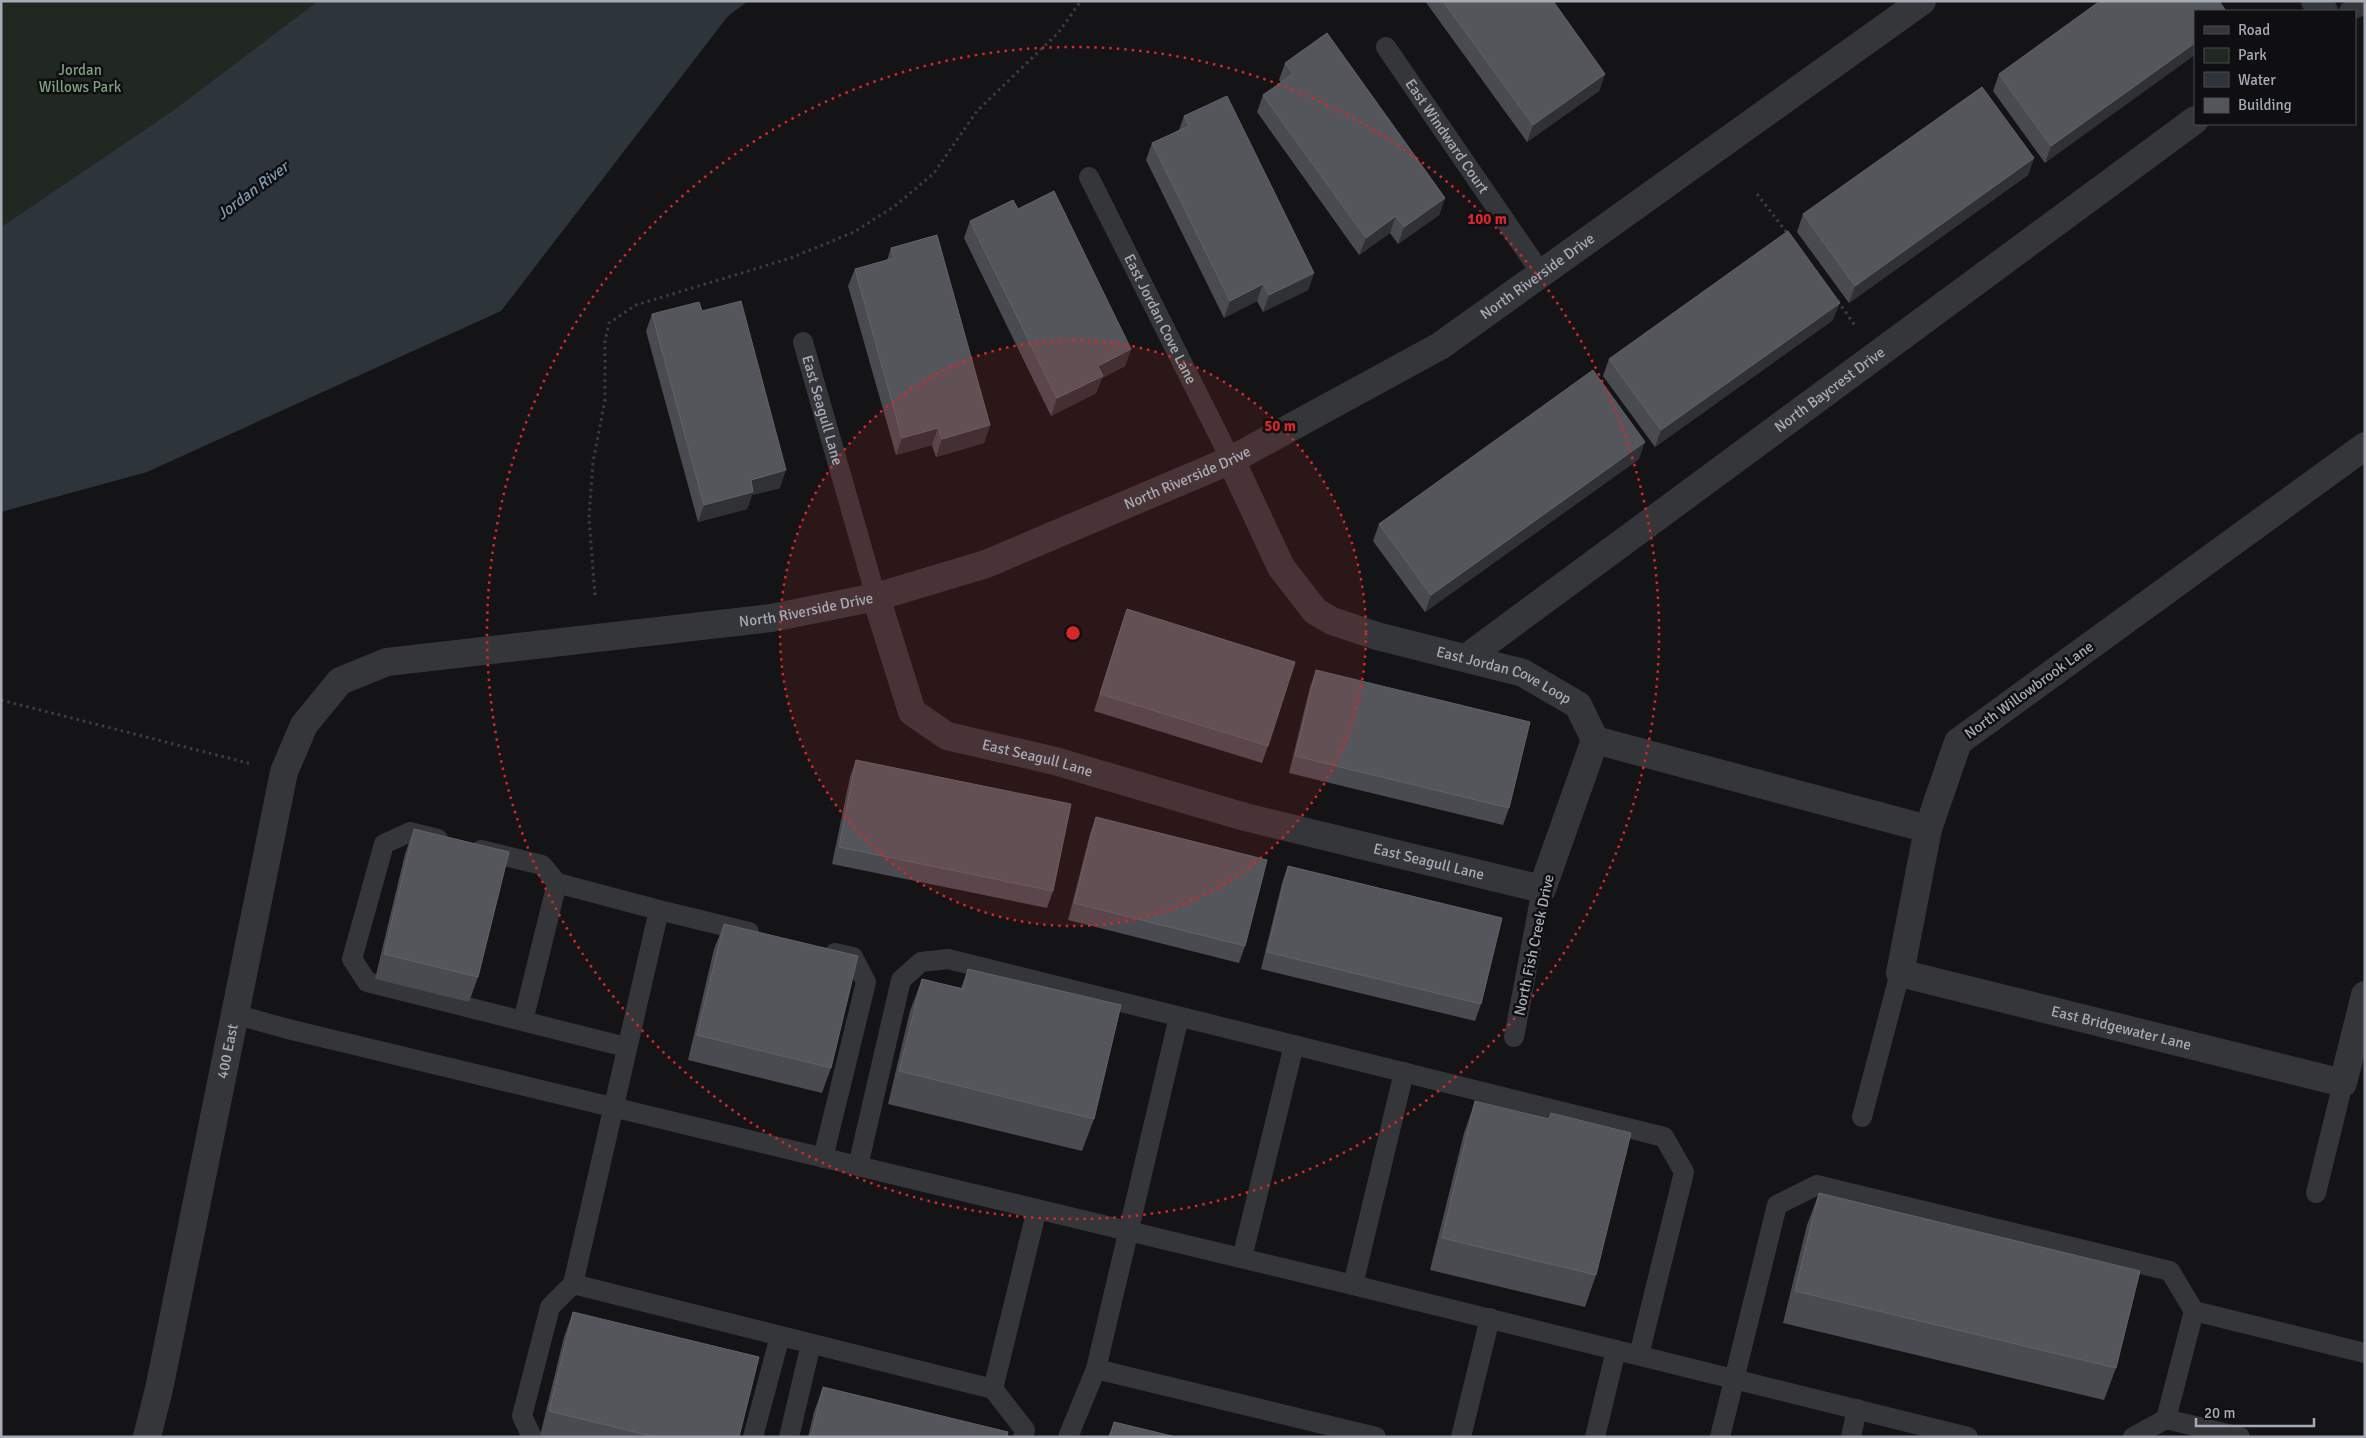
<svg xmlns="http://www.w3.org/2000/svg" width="2366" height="1438" viewBox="0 0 2366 1438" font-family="Signika,sans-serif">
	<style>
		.green { fill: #202821 }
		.water { fill: #2d353b }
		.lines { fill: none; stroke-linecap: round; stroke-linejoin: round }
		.path { stroke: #3b3d41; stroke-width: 3; stroke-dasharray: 2.5 4; stroke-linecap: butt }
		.service { stroke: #35363a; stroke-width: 20 }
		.minor { stroke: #35363a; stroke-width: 28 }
		.tertiary { stroke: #35363a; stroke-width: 28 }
		.wall { fill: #4a4b51 }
		.shaded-wall { fill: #303135 }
		.building { fill: #54565b; stroke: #616369 }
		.ring { fill: none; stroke: #d62828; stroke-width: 2.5; stroke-dasharray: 2.5 5 }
		.labels { text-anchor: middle; stroke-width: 5; stroke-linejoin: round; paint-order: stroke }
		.park-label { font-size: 15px; fill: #7ea07f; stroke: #0f0f11 }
		.street-label { font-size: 15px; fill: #a6abb5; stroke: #0f0f11 }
		.water-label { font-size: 16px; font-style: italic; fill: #7e9ab0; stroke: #0f0f11 }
		.centre { fill: #d62828; stroke: #0f0f11; stroke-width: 2.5 }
		.ring-label { font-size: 15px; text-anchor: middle; font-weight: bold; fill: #d62828; stroke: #0f0f11; stroke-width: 5; stroke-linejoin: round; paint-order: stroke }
	</style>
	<rect width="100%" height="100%" fill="#141416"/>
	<path class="green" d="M1 1H318L171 112 1 227Z"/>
	<path class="water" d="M318 1H748L728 16 501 311 147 472 1 512V227L171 112Z"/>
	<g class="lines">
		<g class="path">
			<path d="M1757 194 1788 234"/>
			<path d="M1838 301 1856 327"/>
			<path d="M595 595 589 518 593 462 605 400V341L609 323 636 305 791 258 854 232 895 206 934 173 977 111 1058 33 1081 1"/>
			<path d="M1 700 252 764"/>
		</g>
		<g class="service">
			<path d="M2349 11 2365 4"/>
			<path id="s1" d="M1386 47 1541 273"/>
			<path id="s2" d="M1089 177 1231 460"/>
			<path id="s3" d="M803 342 876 597"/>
			<path d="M438 839 410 832 384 844 352 959 367 982 626 1047"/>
			<path d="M481 850 542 865 557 883 659 910 573 1284 993 1389 1037 1209"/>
			<path d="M659 910 749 932"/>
			<path d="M234 1014 292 1030 1353 1285 1968 1437"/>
			<path d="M523 1021 557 883"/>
			<path d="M1514 1037 1542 889"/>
			<path d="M1862 1117 1900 973"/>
			<path d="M823 1158 866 982 853 957 835 953"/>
			<path d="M858 1166 901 980 921 962 948 959 1664 1137 1684 1172 1639 1355"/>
			<path d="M2316 1193 2343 1083"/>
			<path d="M1242 1258 1294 1045"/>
			<path d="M1353 1285 1404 1072"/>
			<path d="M1096 1369 1376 1437"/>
			<path d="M993 1389 1025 1430 1023 1437"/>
			<path d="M2166 1419 2194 1311"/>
			<path d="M532 1437 522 1416 550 1307 573 1284"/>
			<path d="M753 1437 780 1336"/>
			<path d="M789 1437 811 1344"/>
			<path d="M1068 1437 1096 1369 1179 1017"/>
			<path d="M1461 1437 1490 1318"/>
			<path d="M1595 1437 1616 1350"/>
			<path d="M1720 1437 1777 1205 1817 1185 2170 1271 2194 1311 2365 1353"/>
			<path d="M1851 1437 1857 1409"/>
			<path d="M2133 1437 2166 1419 2240 1437"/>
		</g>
		<g class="minor">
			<path d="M2315 1 2324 11"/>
			<path id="s4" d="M2365 446 1958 742 1928 829 1900 973 2343 1083 2365 995"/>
			<path id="s5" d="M1231 460 1281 567 1315 611 1332 621 1377 636 1523 673 1578 705 1595 740 1928 829"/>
			<path id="s6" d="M876 597 912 712 947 736 1055 761 1245 817 1542 889 1595 740"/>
			<path id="s7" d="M1466 658 2195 120"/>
		</g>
		<path class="tertiary" id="s8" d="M147 1437 159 1389 284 772 304 725 340 681 387 662 771 618 876 597 986 564 1231 460 1440 346 1922 1"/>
	</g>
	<g class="wall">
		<path d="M1425 1H1553L1605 74 1599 91 1527 142Z"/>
		<path d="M2226 11 2045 163 1993 91 1999 74Z"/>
		<path d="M1285 63 1445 198 1439 215 1398 244 1390 233 1359 255 1257 112 1263 95 1281 83 1279 80Z"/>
		<path d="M1184 116 1314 273 1308 290 1263 312 1257 301 1224 318 1146 160 1152 143 1179 130Z"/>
		<path d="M2034 158 2028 175 1849 303 1797 232 1803 214Z"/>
		<path d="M1018 209 1131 349 1125 366 1102 378 1096 393 1051 416 964 238 970 221Z"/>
		<path d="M891 248 990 425 984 443 936 457 932 445 896 455 848 286 855 269 887 260Z"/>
		<path d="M702 311 780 488 752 495 747 509 698 522 646 331 652 314Z"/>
		<path d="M1833 320 1655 447 1603 376 1609 359Z"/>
		<path d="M1639 459 1425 612 1373 541 1379 524Z"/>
		<path d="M1127 609 1268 746 1262 763 1094 711 1121 626Z"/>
		<path d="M1316 670 1509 808 1503 825 1289 773 1310 687Z"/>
		<path d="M856 760 1053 891 1047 908 832 864 850 777Z"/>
		<path d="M1096 817 1245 946 1239 963 1068 920 1090 834Z"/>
		<path d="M414 829 478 977 469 1002 375 979 405 854Z"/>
		<path d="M1288 866 1481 1004 1475 1021 1261 969 1282 883Z"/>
		<path d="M724 924 831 1068 822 1093 688 1060 714 949Z"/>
		<path d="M968 969 1094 1119 1082 1151 888 1104 910 1011 922 979 961 988Z"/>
		<path d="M1475 1101 1549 1119 1551 1113 1596 1275 1585 1307 1430 1270 1464 1133Z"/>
		<path d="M1819 1193 2116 1368 2104 1400 1783 1323 1807 1225Z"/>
		<path d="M573 1312 739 1437H543L540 1436 564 1337Z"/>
		<path d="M823 1387 1007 1437H808L814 1412Z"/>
		<path d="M1114 1422 1176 1437H1108Z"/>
	</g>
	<g class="shaded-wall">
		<path d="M2195 43V55L2045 163 2051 146Z"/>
		<path d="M1605 74 1599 91 1527 142 1533 125Z"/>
		<path d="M2034 158 2028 175 1849 303 1855 286Z"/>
		<path d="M1445 198 1439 215 1398 244 1404 227Z"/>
		<path d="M1396 216 1390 233 1359 255 1366 238Z"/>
		<path d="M1314 273 1308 290 1263 312 1269 295Z"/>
		<path d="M1263 284 1257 301 1224 318 1230 301Z"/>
		<path d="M1840 303 1833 320 1655 447 1661 430Z"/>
		<path d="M1131 349 1125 366 1102 378 1096 393 1051 416 1057 398 1098 366Z"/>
		<path d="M990 425 984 443 936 457 942 439Z"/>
		<path d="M938 428 932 445 896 455 902 438Z"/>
		<path d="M1645 442 1639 459 1425 612 1431 595Z"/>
		<path d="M786 470 780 488 752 495 747 509 698 522 704 505 751 480Z"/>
	</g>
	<g class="building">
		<path d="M1443 1H1553L1605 74 1533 125Z"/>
		<path d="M2100 1H2219L2226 11H2195V43L2051 146 1999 74Z"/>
		<path d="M1327 33 1445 198 1404 227 1396 216 1366 238 1263 95 1293 74 1285 63Z"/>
		<path d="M1982 87 2034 158 1855 286 1803 214Z"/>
		<path d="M1227 96 1314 273 1269 295 1263 284 1230 301 1152 143 1189 126 1184 116Z"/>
		<path d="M1054 191 1131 349 1098 366 1103 376 1057 398 970 221 1013 200 1018 209Z"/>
		<path d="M1788 231 1840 303 1661 430 1609 359Z"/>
		<path d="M937 235 990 425 942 439 938 428 902 438 855 269 894 258 891 248Z"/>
		<path d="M741 301 786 470 751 480 753 492 704 505 652 314 699 302 702 311Z"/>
		<path d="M1593 370 1645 442 1431 595 1379 524Z"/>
		<path d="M1127 609 1295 662 1268 746 1100 694Z"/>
		<path d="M1316 670 1530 722 1509 808 1295 756Z"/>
		<path d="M856 760 1071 804 1053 891 839 847Z"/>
		<path d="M1096 817 1267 860 1245 946 1074 903Z"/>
		<path d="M414 829 509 852 478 977 384 954Z"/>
		<path d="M1288 866 1502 918 1481 1004 1267 952Z"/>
		<path d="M724 924 858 956 831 1068 697 1035Z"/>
		<path d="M968 969 1121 1005 1094 1119 899 1071 922 979 963 989Z"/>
		<path d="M1475 1101 1549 1119 1551 1113 1631 1133 1596 1275 1442 1238Z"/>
		<path d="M1819 1193 2140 1271 2116 1368 1795 1291Z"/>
		<path d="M573 1312 759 1357 739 1437H655L549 1411Z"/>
		<path d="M823 1387 1008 1432 1007 1437H811Z"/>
		<path d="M1114 1422 1176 1437H1110Z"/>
	</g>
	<circle cx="1073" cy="633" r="293" fill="#d62828" fill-opacity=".12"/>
	<g class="ring">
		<circle cx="1073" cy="633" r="293"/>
		<circle cx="1073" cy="633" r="586"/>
	</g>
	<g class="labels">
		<g class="park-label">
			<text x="80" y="75">Jordan<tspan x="80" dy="17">Willows Park</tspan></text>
		</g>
		<g class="street-label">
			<text dy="5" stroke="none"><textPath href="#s1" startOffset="108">East Windward Court</textPath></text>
			<text dy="5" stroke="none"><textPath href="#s8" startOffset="2070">North Riverside Drive</textPath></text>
			<text dy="5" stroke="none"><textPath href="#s2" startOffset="159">East Jordan Cove Lane</textPath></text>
			<text dy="5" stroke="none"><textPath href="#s7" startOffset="452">North Baycrest Drive</textPath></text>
			<text dy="5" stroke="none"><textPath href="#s3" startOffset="71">East Seagull Lane</textPath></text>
			<text dy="5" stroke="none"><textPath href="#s8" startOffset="1665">North Riverside Drive</textPath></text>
			<text dy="5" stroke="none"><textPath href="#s8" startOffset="1260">North Riverside Drive</textPath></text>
			<text dy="5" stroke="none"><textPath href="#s5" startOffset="374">East Jordan Cove Loop</textPath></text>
			<text transform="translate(2029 690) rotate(-36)" y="5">North Willowbrook Lane</text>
			<text dy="5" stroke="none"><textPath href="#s6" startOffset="256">East Seagull Lane</textPath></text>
			<text dy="5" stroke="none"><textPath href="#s6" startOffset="661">East Seagull Lane</textPath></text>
			<text transform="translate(1534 945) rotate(-78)" y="5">North Fish Creek Drive</text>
			<text dy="5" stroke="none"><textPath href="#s4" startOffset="970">East Bridgewater Lane</textPath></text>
			<text dy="5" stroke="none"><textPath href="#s8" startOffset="394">400 East</textPath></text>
		</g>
		<g class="water-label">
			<text transform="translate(252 190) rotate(-37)" y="6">Jordan River</text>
		</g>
	</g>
	<circle cx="1073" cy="633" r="8" class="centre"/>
	<g class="ring-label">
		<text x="1487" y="224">100 m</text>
		<text x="1280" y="431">50 m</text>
	</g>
	<rect width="2366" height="1438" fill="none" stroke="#a6abb5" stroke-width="5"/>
	<rect x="2194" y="10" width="162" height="115" fill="#0f0f11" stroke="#4b4d53"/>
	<rect x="2204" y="26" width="25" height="8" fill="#35363a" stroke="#4b4d53"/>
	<text x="2238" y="35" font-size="15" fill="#a6abb5">Road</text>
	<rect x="2204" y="48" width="25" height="15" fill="#202821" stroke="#4b4d53"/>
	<text x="2238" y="60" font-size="15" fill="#a6abb5">Park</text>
	<rect x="2204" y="72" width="25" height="15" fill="#2d353b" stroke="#4b4d53"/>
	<text x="2238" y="85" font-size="15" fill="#a6abb5">Water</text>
	<rect x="2204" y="98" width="25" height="15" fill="#54565b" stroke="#4b4d53"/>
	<text x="2238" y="110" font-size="15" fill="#a6abb5">Building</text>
	<path d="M2196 1418v8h118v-8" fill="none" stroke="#a6abb5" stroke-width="2.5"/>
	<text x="2204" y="1418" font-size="15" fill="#a6abb5" stroke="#0f0f11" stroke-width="4" paint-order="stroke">20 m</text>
</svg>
